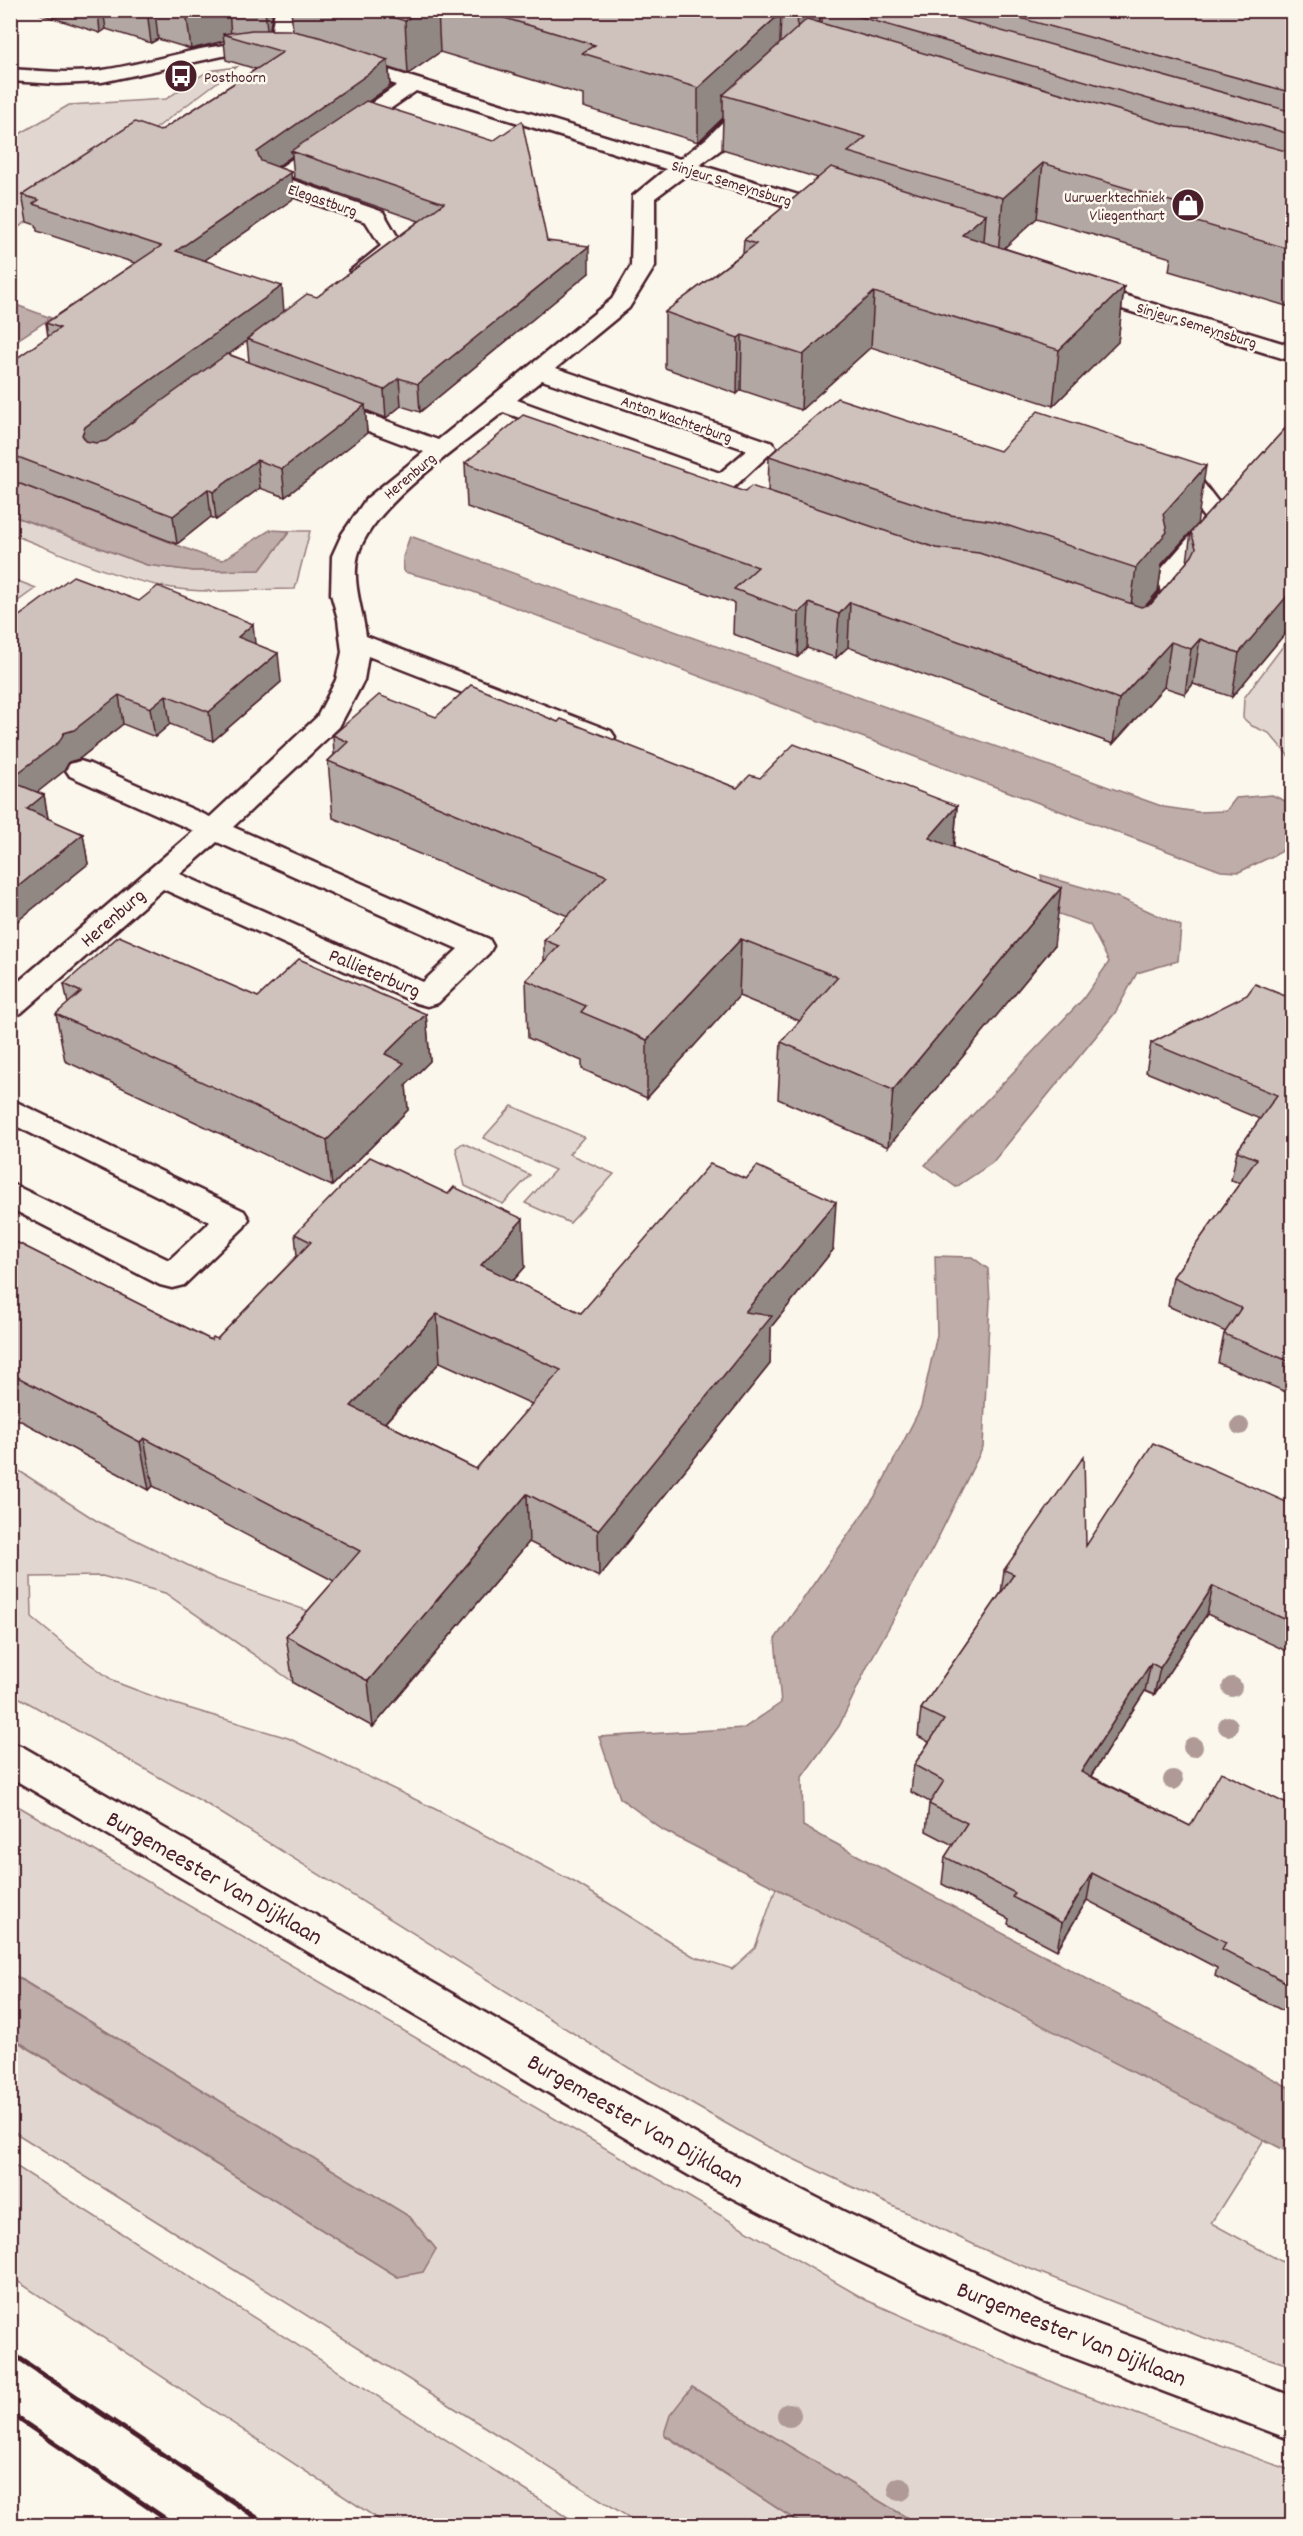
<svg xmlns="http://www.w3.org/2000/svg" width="1303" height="2536" viewBox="0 0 1303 2536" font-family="Dekko,sans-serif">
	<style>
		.green { fill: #e2d7d0; stroke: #967b7e; stroke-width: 1.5 }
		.water { fill: #bfadaa; stroke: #907477; stroke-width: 1.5 }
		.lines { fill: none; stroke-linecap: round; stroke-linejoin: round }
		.minor-casing { stroke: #4a1f2b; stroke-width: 5 }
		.minor { fill: #fbf7ec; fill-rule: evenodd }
		.rail { stroke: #4a1f2b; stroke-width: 5 }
		.tree { fill: #af9a98 }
		.wall { fill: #b2a7a2; stroke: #4a1f2b; stroke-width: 1.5; fill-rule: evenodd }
		.shaded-wall { fill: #918884; stroke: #4a1f2b; stroke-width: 1.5 }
		.building { fill: #cfc2bc; stroke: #4a1f2b; stroke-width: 1.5; fill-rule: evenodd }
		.labels { text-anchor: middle; stroke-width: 5; stroke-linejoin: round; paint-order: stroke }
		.far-poi-label { font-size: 16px; fill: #4a1f2b; stroke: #fbf7ec; text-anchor: start }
		.far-street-label { font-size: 16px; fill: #4a1f2b; stroke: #fbf7ec }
		.street-label { font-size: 20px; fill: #4a1f2b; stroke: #fbf7ec }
		.near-street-label { font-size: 24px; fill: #4a1f2b; stroke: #fbf7ec }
	</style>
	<rect width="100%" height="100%" fill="#fbf7ec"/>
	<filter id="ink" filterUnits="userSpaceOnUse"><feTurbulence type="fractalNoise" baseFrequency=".0167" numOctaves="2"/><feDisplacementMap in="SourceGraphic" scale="12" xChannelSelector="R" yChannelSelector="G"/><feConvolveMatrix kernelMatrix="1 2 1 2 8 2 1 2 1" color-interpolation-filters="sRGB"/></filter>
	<g filter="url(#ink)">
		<g class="green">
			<path d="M237 67 68 195 11 232V139L69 105 166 99 208 71Z"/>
			<path d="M10 515 147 565 194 571 260 570 290 531H310L295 589C253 589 208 595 167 587 113 578 61 553 11 534Z"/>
			<path d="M10 578 36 588 11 606H10Z"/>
			<path d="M1292 634V760L1269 733 1252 726 1243 718 1244 698Z"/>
			<path d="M512 1106 584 1137 569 1154 614 1174 570 1223 525 1203 555 1170 483 1138Z"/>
			<path d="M463 1143 530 1175 503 1204 465 1186 456 1148Z"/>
			<path d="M10 1465 97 1521 216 1579 349 1625 299 1686 165 1593 102 1576 31 1577 32 1618 71 1650 115 1682 168 1702 288 1738 435 1809 576 1883 693 1956 732 1969 755 1948 776 1888 1265 2138 1211 2223 1292 2267V2366L1199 2336 998 2256 762 2144 629 2068 208 1805 11 1693Z"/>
			<path d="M11 1802 866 2300 1063 2387 1292 2471V2525H919L692 2387 664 2435 803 2525H641L11 2130 10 2037 398 2277 436 2249 410 2217 11 1973Z"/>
			<path d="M10 2163H11L580 2525H387L11 2277Z"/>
		</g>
		<g class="water">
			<path d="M10 303H11L51 318 11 344Z"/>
			<path d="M10 480 208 557 223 560 270 530 290 531 260 570 194 571 147 565 11 515Z"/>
			<path d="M410 536 1164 807 1198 812 1226 811 1236 798 1272 795 1292 804V836L1281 852 1239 872 1221 871 452 584 404 572 403 557Z"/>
			<path d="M1041 875 1120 898 1181 926 1178 961 1137 973 1115 1013 992 1163 956 1187 925 1165 1083 999 1109 962 1090 925 1048 910Z"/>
			<path d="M935 1256 972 1257 988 1269 990 1300 983 1447 933 1548 868 1665 839 1726 802 1777 803 1826 1292 2089V2154L663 1830 620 1798 599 1737 744 1728 781 1703 775 1639 876 1495 921 1407 937 1335Z"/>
			<path d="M10 1973 410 2217 436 2249 423 2272 398 2277 11 2037Z"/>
			<path d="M692 2387 919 2525H803L664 2434 670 2415Z"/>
		</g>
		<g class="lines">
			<g class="minor-casing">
				<g id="minor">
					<path d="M275 10H295L290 47 287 51 232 54 102 82 57 84 10 81V69C41 71 72 74 103 70 161 61 210 41 270 42Z"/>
					<path d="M346 57 680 159 707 138 745 99H761L764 104 761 109 723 148 700 165 841 208 844 213 841 218H825L686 175 655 198V266L629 308 556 368 773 443 776 448 733 488 724 491 503 412C462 445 371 506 358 555 351 582 363 610 366 636L611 731 615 737 611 743 601 746 591 743 368 656 364 680 339 727 233 827 489 939 493 946 489 953 438 1003 427 1006 416 1003 163 889 21 1013 10 1016V989L194 831 70 776 66 770 70 764 80 761 90 764 210 817 317 717 336 680 342 652 338 619 331 594 332 556 342 534 366 499 424 452 315 411 312 406 315 401 324 399 333 401 438 440 612 299 631 266 633 196 666 169 416 91 289 179 383 212 386 217 404 248 370 276H354L350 271 381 246 366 222 264 186 261 181 397 85 339 67 335 63 339 59ZM542 380 747 450 720 473 517 400ZM217 842 458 949 423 982 180 874Z"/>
					<path d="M1081 282 1292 346V361L1073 294 1069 289 1073 284Z"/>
					<path d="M1180 461 1189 464 1231 519 1182 576 1187 593C1176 609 1166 628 1145 623L1141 617 1161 592 1156 575 1205 519 1167 469 1171 464Z"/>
					<path d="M10 1099 244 1211 249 1219 244 1227 184 1285 172 1288 160 1285 10 1208V1183L169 1260 210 1222 10 1123Z"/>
					<path d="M10 1742 23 1747 727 2152 845 2212 1042 2304 1292 2396V2440L1016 2336 815 2240 697 2180 10 1777Z"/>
				</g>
			</g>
			<use href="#minor" class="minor"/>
			<g class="rail">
				<path d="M10 2352 269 2526"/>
				<path d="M10 2413 176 2526"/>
			</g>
		</g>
		<g class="tree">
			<circle cx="1240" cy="1426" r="9"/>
			<circle cx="1232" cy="1687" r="10"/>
			<circle cx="1228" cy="1726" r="10"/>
			<circle cx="1193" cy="1747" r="10"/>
			<circle cx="1173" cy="1780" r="10"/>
			<circle cx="789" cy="2415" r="12"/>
			<circle cx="900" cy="2489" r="12"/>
		</g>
		<g class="wall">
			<path d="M28 10H273L270 30 293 31 291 10H1293V308L1169 271 1171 258 1037 218 1004 248 1124 287 1118 342 1053 406 871 347 801 410 741 390 737 394 665 368V312L743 253 744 240 818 178 722 149 723 118 698 142 583 107V95L440 52 408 74 389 68 390 86 369 102 589 273 420 412 401 406 386 418 365 410 367 433 285 497 260 488 216 520 211 517 177 544 10 480V363L48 337 46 323 135 263 37 231 36 225 27 222 22 195 160 131 256 69 226 60 224 41 191 49 158 39 151 43 106 29 100 33ZM820 17 822 18V24L820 23ZM292 156 294 178 419 221 317 297 284 311 205 260 293 199 291 172 277 167ZM247 341 249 362 228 354Z"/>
			<path d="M1293 420V624L1232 697 1193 684 1185 694 1164 687 1113 744 848 647 836 658 807 648 798 657 733 634 734 603 467 507 465 463 745 492H768L769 456 1197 525 1162 564 1158 591 1147 605 1151 604 1187 562 1191 532Z"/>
			<path d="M10 623 255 644 281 682 213 741 170 724 155 737 123 724 79 759 69 762 64 771 37 792 44 795 48 819 83 834 88 864 10 927Z"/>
			<path d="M436 717 558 722 737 788 760 778 957 806 954 847 1054 946 888 1147 778 1099 781 1042 800 1021 739 996 647 1098 582 1069V1061L528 1038 526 980 544 962V940L568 916 333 818 328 761 334 755 333 735Z"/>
			<path d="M64 984 258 997 426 1014 430 1061 406 1085 408 1110 332 1186 65 1061 56 1014 68 1004Z"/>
			<path d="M1293 999V1395L1218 1363 1224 1334 1226 1332 1168 1306 1173 1277 1240 1183 1231 1180 1237 1151 1260 1119 1146 1072 1151 1043Z"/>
			<path d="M295 1234 525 1267 513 1281 581 1313 833 1250 771 1327 770 1364 599 1577 529 1542 373 1727 293 1683 286 1636 334 1581 153 1486 149 1490 10 1415V1239L211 1340 217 1339 297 1256ZM440 1362 532 1404 476 1469 385 1423Z"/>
			<path d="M1293 1505V1654L1207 1614 1154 1695 1145 1691 1091 1776 1190 1826 1293 1807V2016L1215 1976 1217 1968 1087 1900 1057 1950 1008 1924 1009 1919 942 1884 945 1857 953 1845 926 1831 929 1804 930 1802 911 1792 914 1765 929 1742 918 1736 921 1709 1001 1593 1004 1570 1086 1546Z"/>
		</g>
		<g class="shaded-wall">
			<path d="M98 10H103L106 29 100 33Z"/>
			<path d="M147 10H155L158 39 151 43Z"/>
			<path d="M186 10H229L231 36 223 34 224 41 191 49Z"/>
			<path d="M265 10H273L268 39Z"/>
			<path d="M420 10H438L440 52 408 74 405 21Z"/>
			<path d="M798 10H820L819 34 796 52Z"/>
			<path d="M781 13 779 66 723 95V118L698 142V88Z"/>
			<path d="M388 60 390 86 297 153 291 151 292 156 260 179 257 152Z"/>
			<path d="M1043 163 1037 218 998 254 1003 198Z"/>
			<path d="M291 172 293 199 179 278 176 251Z"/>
			<path d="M986 214 982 268 962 235Z"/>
			<path d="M589 246V273L420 412 418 384Z"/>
			<path d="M282 286 284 313 247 339V341L90 455 82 435 85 427Z"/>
			<path d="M1124 287 1118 342 1053 406 1059 350Z"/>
			<path d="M874 292 871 347 801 410 803 355Z"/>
			<path d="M742 335 741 390 737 394 738 338Z"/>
			<path d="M399 378 401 406 386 418 384 390Z"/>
			<path d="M365 405 367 433 285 497 282 469Z"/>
			<path d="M257 460 260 488 216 520 213 492Z"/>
			<path d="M1206 466 1197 525 1162 564 1158 591 1128 627 1136 568 1163 514Z"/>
			<path d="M208 489 211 517 177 544 173 516Z"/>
			<path d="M1293 563V624L1232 697 1239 653 1288 569Z"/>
			<path d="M850 602 848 647 836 658 839 614Z"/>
			<path d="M809 603 807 648 798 657 799 613Z"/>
			<path d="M253 624 256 653 238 637Z"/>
			<path d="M1200 639 1193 684 1185 694 1191 649Z"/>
			<path d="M1171 642 1164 687 1113 744 1119 699Z"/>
			<path d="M278 653 281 682 213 741 209 712Z"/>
			<path d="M119 695 123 724 79 759 69 762 64 771 15 810 10 787V779L64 733Z"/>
			<path d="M166 695 170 724 155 737 150 708Z"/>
			<path d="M44 795 49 824 27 809Z"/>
			<path d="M957 806 952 863 929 838Z"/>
			<path d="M83 834 88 864 10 927V893Z"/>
			<path d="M1061 888 1054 946 888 1147 893 1090Z"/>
			<path d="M741 939 739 996 647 1098V1040Z"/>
			<path d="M426 1014 430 1061 406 1085 408 1110 332 1186 327 1140 385 1054Z"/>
			<path d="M836 1202 833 1250 771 1327 770 1364 599 1577 598 1530 745 1312Z"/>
			<path d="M523 1219 525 1267 484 1314 481 1265Z"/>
			<path d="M437 1314 440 1362 356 1454 351 1406Z"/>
			<path d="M144 1438 153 1486 149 1490 140 1442Z"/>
			<path d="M527 1494 529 1542 373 1727 368 1681Z"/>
			<path d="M1213 1586 1207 1614 1154 1695 1160 1668Z"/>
			<path d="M1151 1663 1145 1691 1076 1799 1081 1772Z"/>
			<path d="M1092 1873 1087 1900 1057 1950 1062 1923Z"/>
		</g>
		<g class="building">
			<path d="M369 10H420L405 21Z"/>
			<path d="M478 10H774L781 13 698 88 582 53 595 45Z"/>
			<path d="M836 10H926L1293 112V135L1211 111 1187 110Z"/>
			<path d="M991 10H1293V93Z"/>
			<path d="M807 19 1176 127 1209 130 1293 153V250L1176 216 1187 206 1043 163 1003 198 848 152 866 137 723 95Z"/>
			<path d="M252 30H289L319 37 388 60 257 152 261 161 291 172 176 251 282 286 85 427 82 435 86 441 96 443 106 441 227 354 365 405 282 469 257 460 213 492 208 489 173 516 10 454V363L60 328 46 323 161 246 33 204 39 200 22 195 135 122 160 131 283 52 223 34Z"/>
			<path d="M366 101 493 141 522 121 547 241 589 246 418 384 399 378 384 390 247 339 307 294 317 297 444 203 291 151Z"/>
			<path d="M831 167 986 214 962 235 1124 287 1059 350 874 292 803 355 742 335 738 338 665 312 756 244 744 240Z"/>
			<path d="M837 398 1000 451 1038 411 1206 466 1163 514 1167 532 1136 568 994 521 950 515 769 456Z"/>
			<path d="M523 415 745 492 751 486 936 548 979 553 1141 607 1151 604 1192 556 1196 548 1191 532 1293 420V563L1288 569 1293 570V589L1239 653 1200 639 1191 649 1171 642 1119 699 850 602 839 614 809 603 799 613 734 589 758 567 465 463Z"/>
			<path d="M73 576 139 601 158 586 253 624 238 637 278 653 209 712 166 695 150 708 119 695 74 730 64 733 59 742 10 779V623Z"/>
			<path d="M471 685 558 722 561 719 737 788 750 775 760 778 794 744 957 806 929 838 1061 888 893 1090 781 1042 838 977 741 939 647 1040 581 1012 586 1006 526 980 559 946 544 940 607 876 328 761 348 742 333 735 379 695 436 717Z"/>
			<path d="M10 781 44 795 27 809 83 834 10 893Z"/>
			<path d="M119 936 258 997 299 959 426 1014 385 1054 404 1063 327 1140 56 1014 81 992 64 984Z"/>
			<path d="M1255 984 1293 999V1363L1224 1334 1241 1308 1173 1277 1257 1159 1237 1151 1277 1095 1151 1043 1247 995Z"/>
			<path d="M370 1157 448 1194 454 1187 523 1219 481 1265 581 1313 710 1164 746 1179 757 1166 836 1202 745 1312 772 1316 598 1530 527 1494 368 1681 286 1636 360 1551 144 1438 140 1442 10 1373V1239L211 1340 213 1337 217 1339 311 1242 295 1234ZM437 1314 561 1370 476 1469 351 1406Z"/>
			<path d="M1153 1443 1293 1505V1623L1213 1586 1160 1668 1151 1663 1081 1772 1190 1826 1221 1772 1293 1807V1986L1222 1949 1226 1942 1092 1873 1062 1923 1012 1897 1015 1893 945 1857 967 1823 929 1804 944 1781 914 1765 944 1720 921 1709 1014 1574 1004 1570 1084 1456 1086 1546Z"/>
		</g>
	</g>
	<defs>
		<g id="bus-disc" transform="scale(1.725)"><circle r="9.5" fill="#4a1f2b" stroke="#fbf7ec"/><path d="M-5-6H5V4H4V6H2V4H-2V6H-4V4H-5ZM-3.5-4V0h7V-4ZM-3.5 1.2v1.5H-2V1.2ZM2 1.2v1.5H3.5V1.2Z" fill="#fff"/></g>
		<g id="shop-disc" transform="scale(1.725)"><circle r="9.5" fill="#4a1f2b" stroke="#fbf7ec"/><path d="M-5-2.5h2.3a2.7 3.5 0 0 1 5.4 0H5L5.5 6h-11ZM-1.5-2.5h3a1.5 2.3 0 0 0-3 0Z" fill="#fff"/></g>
	</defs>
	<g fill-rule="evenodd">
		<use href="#bus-disc" x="181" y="76"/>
		<use href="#shop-disc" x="1188" y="205"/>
	</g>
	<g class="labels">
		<g class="far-poi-label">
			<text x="204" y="82">Posthoorn</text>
			<text x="1165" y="202" text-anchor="end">Uurwerktechniek<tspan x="1165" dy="18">Vliegenthart</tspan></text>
		</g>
		<g class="far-street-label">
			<text transform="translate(732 182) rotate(17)" y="6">Sinjeur Semeynsburg</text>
			<text transform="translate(323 199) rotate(19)" y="6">Elegastburg</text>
			<text transform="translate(1197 324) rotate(17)" y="6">Sinjeur Semeynsburg</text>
			<text transform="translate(677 418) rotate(19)" y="6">Anton Wachterburg</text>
			<text transform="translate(409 475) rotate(-40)" y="6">Herenburg</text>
		</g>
		<g class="street-label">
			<text transform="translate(112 917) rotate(-41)" y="7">Herenburg</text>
			<text transform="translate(375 972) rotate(23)" y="7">Pallieterburg</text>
		</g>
		<g class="near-street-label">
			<text transform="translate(215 1877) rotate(30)" y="8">Burgemeester Van Dijklaan</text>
			<text transform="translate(636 2120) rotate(30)" y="8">Burgemeester Van Dijklaan</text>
			<text transform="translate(1072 2333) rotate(22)" y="8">Burgemeester Van Dijklaan</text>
		</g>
	</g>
	<rect width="1303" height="2536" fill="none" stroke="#fbf7ec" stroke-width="36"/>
	<rect x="18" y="18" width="1267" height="2500" fill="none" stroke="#4a1f2b" stroke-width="2" filter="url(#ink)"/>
</svg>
